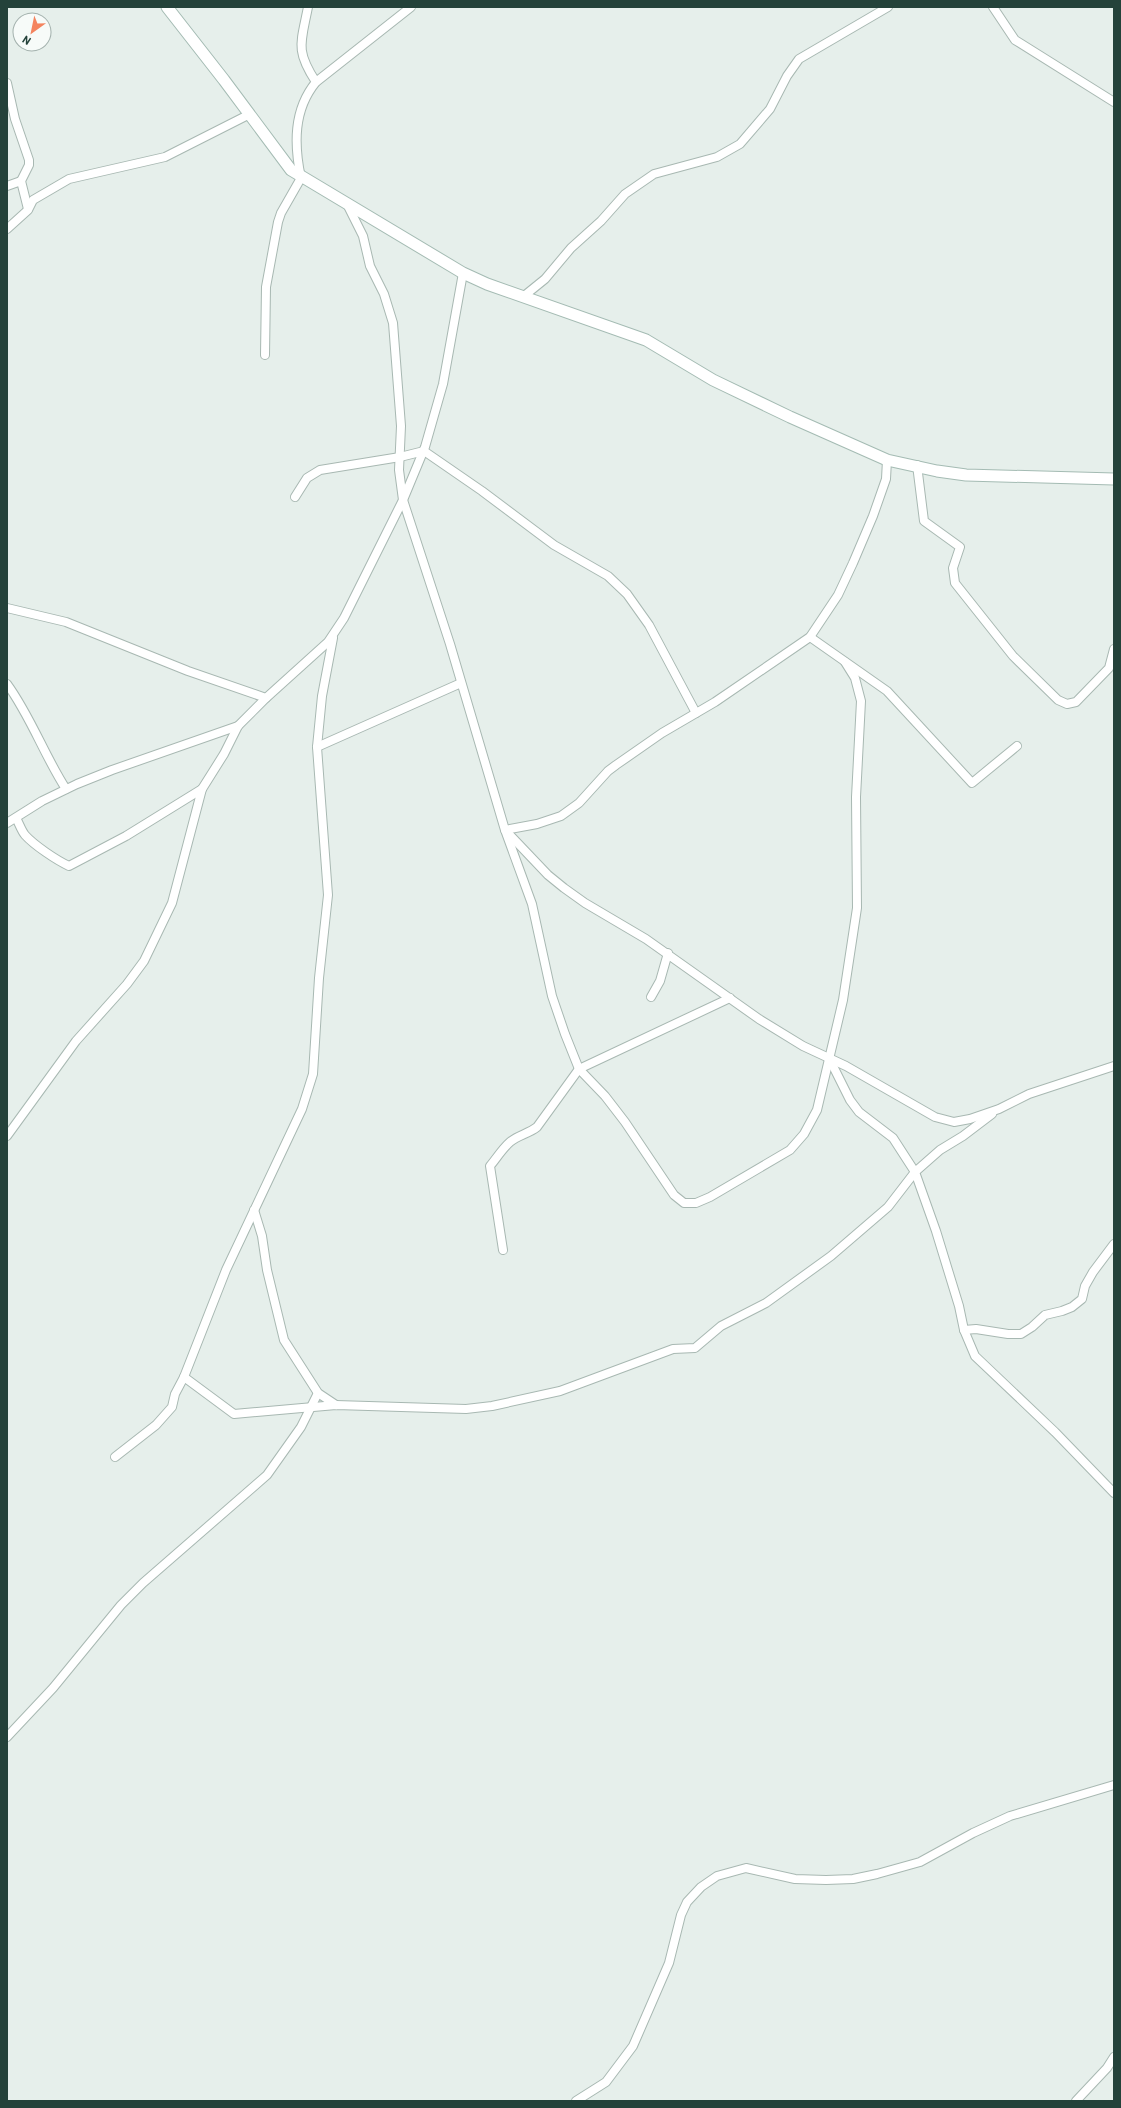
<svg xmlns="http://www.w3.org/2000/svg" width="1121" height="2108" viewBox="0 0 1121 2108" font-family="Barlow,sans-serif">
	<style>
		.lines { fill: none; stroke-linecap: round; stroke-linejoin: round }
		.street-casing { stroke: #a8b8b2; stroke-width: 10 }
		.secondary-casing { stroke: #a4bbb3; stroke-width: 13 }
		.street { stroke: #fff; stroke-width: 8 }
		.secondary { stroke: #fff; stroke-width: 11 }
	</style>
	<rect width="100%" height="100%" fill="#e6efeb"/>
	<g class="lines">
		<g class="street-casing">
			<g id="street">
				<path d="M308 7C301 43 295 50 316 82"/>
				<path d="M993 7 1015 40 1114 102"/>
				<path d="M7 83 15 119 29 160V165L21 181 28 209"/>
				<path d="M7 186 21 181"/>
				<path d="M348 206 363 236 370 266 384 294 393 323 401 426 399 470 403 500 450 644 505 830 532 904 552 996 565 1034 579 1069 605 1096 625 1122 674 1195 684 1203H696L710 1197 790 1150 804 1134 817 1110 843 1000 857 908 856 797 861 701 855 678 845 662"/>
				<path d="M7 229 28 210 33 200 69 179 165 157 248 115"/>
				<path d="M524 296 545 279 571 248 601 221 625 194 654 174 717 157 740 144 770 109 787 76 799 59 888 7"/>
				<path d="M265 355 266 287 278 222 281 213 301 178C294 145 293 110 316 82L411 7"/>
				<path d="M917 465 924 521 960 547 953 568 955 583 1013 656 1058 700 1067 704 1076 702 1109 668 1114 649"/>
				<path d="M295 497 307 478 320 470 400 457 424 451 482 491 554 545 608 576 627 594 649 625 696 713"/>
				<path d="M7 608 66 622 188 671 266 698"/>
				<path d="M810 637 887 691 972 783 1017 746"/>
				<path d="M7 684C31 717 44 755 66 789"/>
				<path d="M317 747 461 683"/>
				<path d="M16 818C19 823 21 830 25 835 34 845 56 860 69 866L126 836 202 789"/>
				<path d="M7 823 42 801 77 784 112 770 238 726"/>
				<path d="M505 830 537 824 561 816 579 803 608 771 616 765 662 733 715 702 810 637 838 595 853 563 873 516 886 479 887 460"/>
				<path d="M507 832 548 875 564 888 585 903 646 939 759 1019 803 1046 846 1066 935 1117 954 1122 970 1119 999 1109 1029 1094 1114 1066"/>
				<path d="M651 997 660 981 668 953"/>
				<path d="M992 1114 963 1136 940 1150 915 1172 936 1231 959 1306 964 1330 975 1356 1055 1432 1114 1493"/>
				<path d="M7 1136 76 1041 127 984 144 961 172 903 202 789 224 754 238 726 266 698 328 642 344 618 403 500 425 447 443 384 463 273"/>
				<path d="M254 1210 262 1236 267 1270 284 1340 318 1393 336 1405"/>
				<path d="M503 1250 490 1166C496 1159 502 1149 510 1142 518 1135 528 1134 537 1127L579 1069 730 998"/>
				<path d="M964 1330 976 1329 1008 1334H1021L1032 1327 1045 1315 1062 1311 1072 1307 1082 1299 1085 1286 1093 1272 1114 1244"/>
				<path d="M184 1377 234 1414 336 1405 466 1409 492 1406 560 1391 673 1349 695 1348 721 1326 766 1303 831 1256 888 1207 915 1172 893 1138 859 1112 850 1100 829 1058"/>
				<path d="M115 1457 156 1425 172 1407 175 1394 184 1377 226 1270 302 1109 313 1074 319 978 328 895 317 747 322 696 333 638"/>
				<path d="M7 1737 53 1688 121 1605 143 1583 267 1475 301 1427 318 1393"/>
				<path d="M576 2101 606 2082 633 2046 669 1963 681 1915 687 1902 701 1887 717 1876 746 1868 795 1879 826 1880 853 1879 877 1874 920 1862 973 1833 1010 1816 1114 1785"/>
				<path d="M1076 2101 1107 2068 1114 2057"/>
			</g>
		</g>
		<g class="secondary-casing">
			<path id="secondary" d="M167 7 224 80 291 170 463 273 487 284 646 340 713 380 790 417 887 460 937 471 966 475 1114 479"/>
		</g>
		<use href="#street" class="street"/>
		<use href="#secondary" class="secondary"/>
	</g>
	<rect width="1121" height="2108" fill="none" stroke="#24423a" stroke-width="16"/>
	<g transform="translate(32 32) rotate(213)"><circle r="19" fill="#f7fbf9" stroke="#a3b1ad"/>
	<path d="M0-3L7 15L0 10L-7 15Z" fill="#f4845f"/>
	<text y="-6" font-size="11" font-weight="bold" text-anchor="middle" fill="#24423a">N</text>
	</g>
</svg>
